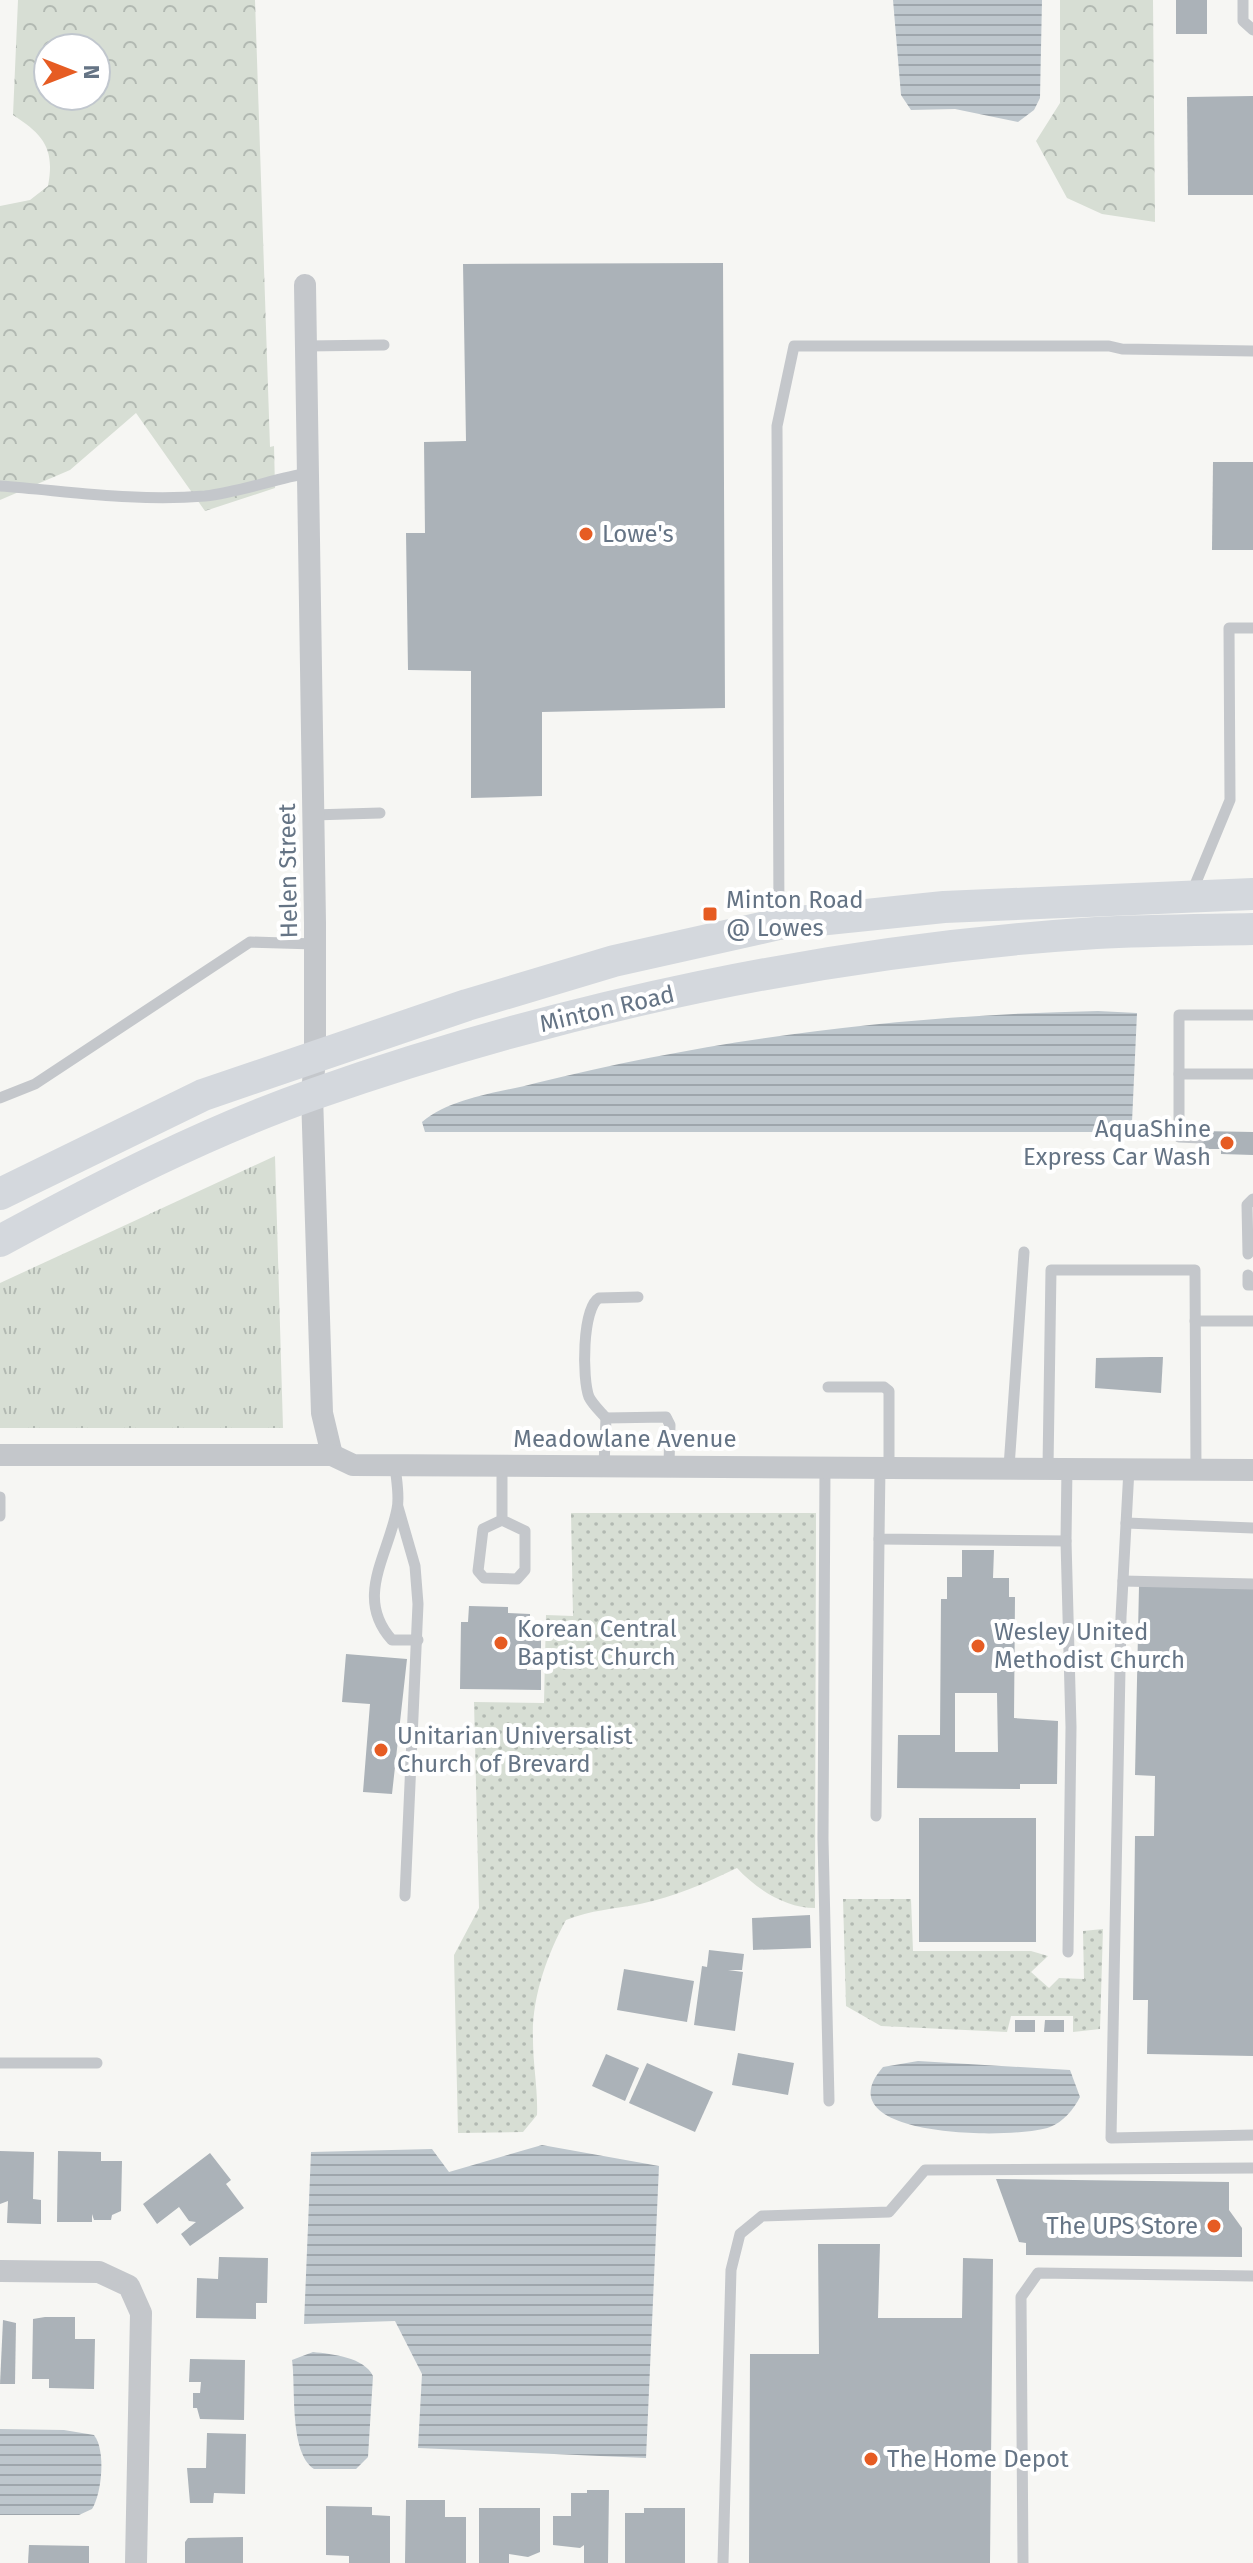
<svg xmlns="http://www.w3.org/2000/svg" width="1253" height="2563" viewBox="0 0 1253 2563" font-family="'Fira Sans',sans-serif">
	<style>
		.grass { fill: url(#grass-dots) }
		.forest { fill: url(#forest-crowns); fill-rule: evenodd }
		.park { fill: url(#park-tufts) }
		.water { fill: url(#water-rules) }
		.building { fill: #abb2b8; fill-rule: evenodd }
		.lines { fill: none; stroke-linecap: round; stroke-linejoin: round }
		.lane { stroke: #c4c7cb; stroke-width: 11 }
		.street { stroke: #c4c7cb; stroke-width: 22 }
		.secondary { stroke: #d4d8dd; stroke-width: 32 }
		.poi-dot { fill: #e65c23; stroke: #fff; stroke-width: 3 }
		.labels { text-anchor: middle; stroke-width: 8; stroke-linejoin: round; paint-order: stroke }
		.poi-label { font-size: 24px; fill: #657485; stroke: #fff; text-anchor: start }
		.street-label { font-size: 24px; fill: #657485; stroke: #fff }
	</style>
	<defs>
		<pattern id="grass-dots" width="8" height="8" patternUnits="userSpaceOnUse" patternTransform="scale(2)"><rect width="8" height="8" fill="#d7ded4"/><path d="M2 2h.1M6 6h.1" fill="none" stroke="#b2b9b2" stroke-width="1.8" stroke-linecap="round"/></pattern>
		<pattern id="forest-crowns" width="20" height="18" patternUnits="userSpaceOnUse" patternTransform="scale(2)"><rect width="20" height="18" fill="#d7ded4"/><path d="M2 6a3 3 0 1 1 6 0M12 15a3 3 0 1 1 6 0" fill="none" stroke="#b2b9b2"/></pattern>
		<pattern id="park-tufts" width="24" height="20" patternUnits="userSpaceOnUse" patternTransform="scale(2)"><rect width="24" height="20" fill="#d7ded4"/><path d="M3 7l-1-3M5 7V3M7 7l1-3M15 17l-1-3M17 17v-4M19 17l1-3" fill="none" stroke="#b2b9b2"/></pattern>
		<pattern id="water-rules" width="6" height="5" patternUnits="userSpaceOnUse" patternTransform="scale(2)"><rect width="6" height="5" fill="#bec7cd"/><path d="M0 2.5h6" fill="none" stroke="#9ea6ac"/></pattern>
	</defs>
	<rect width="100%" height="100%" fill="#f6f6f3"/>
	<g class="grass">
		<path d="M571 1513H816L815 1908C786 1908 756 1889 737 1868 706 1883 674 1897 640 1904 614 1909 591 1910 566 1920 547 1955 531 1999 533 2040 533 2065 538 2089 537 2115L523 2132 458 2133 454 1955 479 1908 474 1702 544 1703 546 1615 573 1616Z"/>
		<path d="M911 1899 913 1951H1031L1048 1956 1031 1972 1049 1988 1059 1978 1084 1979 1083 1931 1103 1929 1100 2029 1073 2032V2016H1011L1007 2032 881 2026 846 2006 843 1899Z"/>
	</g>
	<g class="forest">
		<path d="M18 0H255L270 447 274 446 275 488 205 511 136 413 70 470 0 500V206L30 200 48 186C55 149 44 135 13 115ZM48 48H96V96H48Z"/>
		<path d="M1060 0H1153L1155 222 1102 214 1067 198 1036 141 1060 103Z"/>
	</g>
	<path class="park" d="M275 1156 283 1428H0V1283Z"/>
	<g class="water">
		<path d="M893 0H1042L1040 98 1034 110 1018 122 955 109 911 110 901 95Z"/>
		<path d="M1098 1011 1137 1013 1132 1122 1112 1132H425L422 1122C452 1097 499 1093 536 1083 721 1037 907 1015 1098 1011Z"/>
		<path d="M918 2061 1070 2070 1080 2097C1074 2109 1063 2122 1050 2127 1015 2140 820 2139 883 2067Z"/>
		<path d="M542 2145 659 2166 646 2458 418 2448 422 2374 395 2321 304 2324 311 2152 432 2149 449 2172Z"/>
		<path d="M313 2352C332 2354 364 2357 373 2376L368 2457 356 2469H314C289 2452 296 2389 292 2360Z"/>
		<path d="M0 2429 64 2430 94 2435C106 2450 102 2493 92 2509L79 2515H0Z"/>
	</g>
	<g class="building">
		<rect x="1176" y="0" width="31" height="34"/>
		<path d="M1253 96V195H1188L1187 97Z"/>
		<path d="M723 263 725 708 542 712V796L471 798V671L408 670 406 533H425L424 442 466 441 463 264Z"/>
		<path d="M1213 462H1253V550H1212Z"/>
		<path d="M1200 1131 1253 1132V1155L1221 1154V1149H1200Z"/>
		<path d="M1151 1357H1163L1161 1393 1095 1388 1096 1358Z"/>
		<path d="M962 1550H994L993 1578H1009V1597H1015L1014 1718 1058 1721 1057 1784H1020V1789L897 1788 898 1735H940L941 1599H947V1577H962ZM955 1693H997L998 1752H955Z"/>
		<path d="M1139 1586 1253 1589V2056L1147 2054 1148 2000H1133L1135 1836H1154L1155 1776 1135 1775Z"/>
		<path d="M469 1606 508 1607V1613L530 1614V1622L541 1623V1664H527V1670H541V1690L460 1689 461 1622H468Z"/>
		<path d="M346 1654 407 1659 392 1794 363 1792 370 1704 342 1702Z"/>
		<rect x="919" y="1818" width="117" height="124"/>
		<path d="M810 1915 811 1948 753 1950 752 1918Z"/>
		<path d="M709 1950 744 1954 742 1970H728L743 1972 735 2031 694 2025 702 1966 707 1967Z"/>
		<path d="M624 1969 694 1981 687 2022 617 2010Z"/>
		<rect x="1015" y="2020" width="20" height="12"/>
		<path d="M1045 2020H1064V2032H1044Z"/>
		<path d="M738 2053 794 2063 788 2095 732 2085Z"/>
		<path d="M606 2054 639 2068 625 2101 592 2086Z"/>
		<path d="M647 2063 713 2092 695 2132 629 2103Z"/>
		<path d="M0 2151 34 2152 33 2199 41 2200V2224L7 2223 8 2201 0 2204Z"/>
		<path d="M58 2151 101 2152V2161H122L121 2211 112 2215 111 2220H94L92 2214V2222H57Z"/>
		<path d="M210 2153 231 2180 226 2184 244 2208 190 2246 181 2234 196 2222 189 2221 179 2207 157 2224 143 2204Z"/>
		<path d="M996 2179 1229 2182V2210L1242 2228V2257L1026 2255V2243L1019 2242Z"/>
		<path d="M818 2244H880L878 2318H962L963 2258 993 2259 990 2563H749L750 2354H819Z"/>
		<path d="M219 2257 268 2258 267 2303H256V2319L196 2318 197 2278 218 2279Z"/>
		<path d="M45 2317H75V2339H95L94 2389 49 2388V2379H32L33 2319Z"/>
		<path d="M3 2320 16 2323 15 2384H0Z"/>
		<path d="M190 2359 245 2360 244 2420 200 2419 197 2408H193V2393H200L201 2382H189Z"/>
		<path d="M207 2433 246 2434 245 2494 214 2493 213 2503H190L187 2468H206Z"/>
		<path d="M587 2490H609L608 2563H584V2545L580 2548 553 2545V2516H571V2493H587Z"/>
		<path d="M406 2500H445V2517H466V2563H405Z"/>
		<path d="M326 2506 372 2507V2515L390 2516V2563H349V2556L326 2555Z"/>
		<path d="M479 2508H540V2552L528 2557 509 2554V2563H479Z"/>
		<path d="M644 2508H685V2563H625V2513H644Z"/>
		<path d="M243 2537V2563H185V2542L188 2538Z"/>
		<path d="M29 2545 89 2546V2563H28Z"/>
	</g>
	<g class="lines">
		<g class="lane">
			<path d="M1243 0V21L1253 30"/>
			<path d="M306 346 384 345"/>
			<path d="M0 486C68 491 136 502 205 496 240 492 274 479 308 473"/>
			<path d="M313 815 380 813"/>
			<path d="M1192 892 1230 800 1229 628H1253"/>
			<path d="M779 920 777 426 794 346H1109L1122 349 1253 351"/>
			<path d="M1179 1074H1253"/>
			<path d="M0 1098 35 1084 250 942 315 944"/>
			<path d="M1200 1138 1179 1137V1015H1253"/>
			<path d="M1248 1254 1247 1205 1253 1199"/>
			<path d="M1248 1275V1285H1253"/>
			<path d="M1195 1321H1253"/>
			<path d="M828 1387H884L889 1391V1466"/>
			<path d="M606 1418C600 1411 593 1405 589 1397 582 1379 582 1308 599 1298L638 1297"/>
			<path d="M395 1465C396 1478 400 1496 397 1509 388 1556 354 1598 392 1640H418"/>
			<path d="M502 1465V1520L483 1529 478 1571 484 1578 517 1579 525 1570V1531L502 1520"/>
			<path d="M604 1465 606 1418 666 1417 670 1425 669 1465"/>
			<path d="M825 1466 823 1839 829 2101"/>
			<path d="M880 1467 879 1539 1066 1541 1067 1467"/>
			<path d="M1009 1467 1024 1252"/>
			<path d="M1048 1467 1051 1270H1195L1196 1469"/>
			<path d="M1129 1469 1121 1617 1111 2138 1253 2135"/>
			<path d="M0 1497V1516"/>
			<path d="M398 1507 415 1566 418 1604 405 1896"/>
			<path d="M1126 1523 1253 1528"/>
			<path d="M1066 1541 1071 1727 1068 1952"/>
			<path d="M1123 1581 1253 1584"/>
			<path d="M876 1816 879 1539"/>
			<path d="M0 2063H97"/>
			<path d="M723 2563 731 2270 740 2234 762 2216 889 2212 925 2170 1253 2168"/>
			<path d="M1023 2563 1021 2297 1038 2273 1253 2276"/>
		</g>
		<g class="street">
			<path d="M305 285 315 923V1057L312 1095 322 1413 332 1455"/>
			<path d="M0 1455H332L353 1465 1253 1470"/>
			<path d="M0 2271 99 2272 129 2286 141 2313 136 2563"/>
		</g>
		<g class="secondary">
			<path d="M0 1194 203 1095 467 1005 614 961 779 924 944 907 1253 894"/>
			<path d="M0 1241C101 1186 206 1132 314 1094 565 1006 831 950 1096 933 1148 930 1201 930 1253 929"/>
		</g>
	</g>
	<g class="poi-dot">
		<circle cx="586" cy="534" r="8"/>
		<rect x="702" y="906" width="16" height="16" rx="4"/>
		<circle cx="1227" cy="1143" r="8"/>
		<circle cx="501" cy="1643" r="8"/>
		<circle cx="978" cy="1646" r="8"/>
		<circle cx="381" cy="1750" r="8"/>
		<circle cx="1214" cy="2226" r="8"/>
		<circle cx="871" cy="2459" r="8"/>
	</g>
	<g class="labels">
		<g class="poi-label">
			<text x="602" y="542">Lowe's</text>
			<text x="726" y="908">Minton Road<tspan x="726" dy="28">@ Lowes</tspan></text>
			<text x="1211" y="1137" text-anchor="end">AquaShine<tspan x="1211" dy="28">Express Car Wash</tspan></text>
			<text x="517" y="1637">Korean Central<tspan x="517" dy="28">Baptist Church</tspan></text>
			<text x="994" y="1640">Wesley United<tspan x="994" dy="28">Methodist Church</tspan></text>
			<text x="397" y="1744">Unitarian Universalist<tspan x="397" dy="28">Church of Brevard</tspan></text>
			<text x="1198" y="2234" text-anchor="end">The UPS Store</text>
			<text x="887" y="2467">The Home Depot</text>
		</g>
		<g class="street-label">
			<text transform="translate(288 871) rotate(-91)" y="8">Helen Street</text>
			<text transform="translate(607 1009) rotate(-13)" y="8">Minton Road</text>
			<text x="625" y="1447">Meadowlane Avenue</text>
		</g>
	</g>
	<g transform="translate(72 72) rotate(90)"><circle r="38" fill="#ffffff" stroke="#c1c7ce" stroke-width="2"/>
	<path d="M0-6L14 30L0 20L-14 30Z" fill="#e65c23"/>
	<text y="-12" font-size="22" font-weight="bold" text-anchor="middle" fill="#657485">N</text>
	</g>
</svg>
